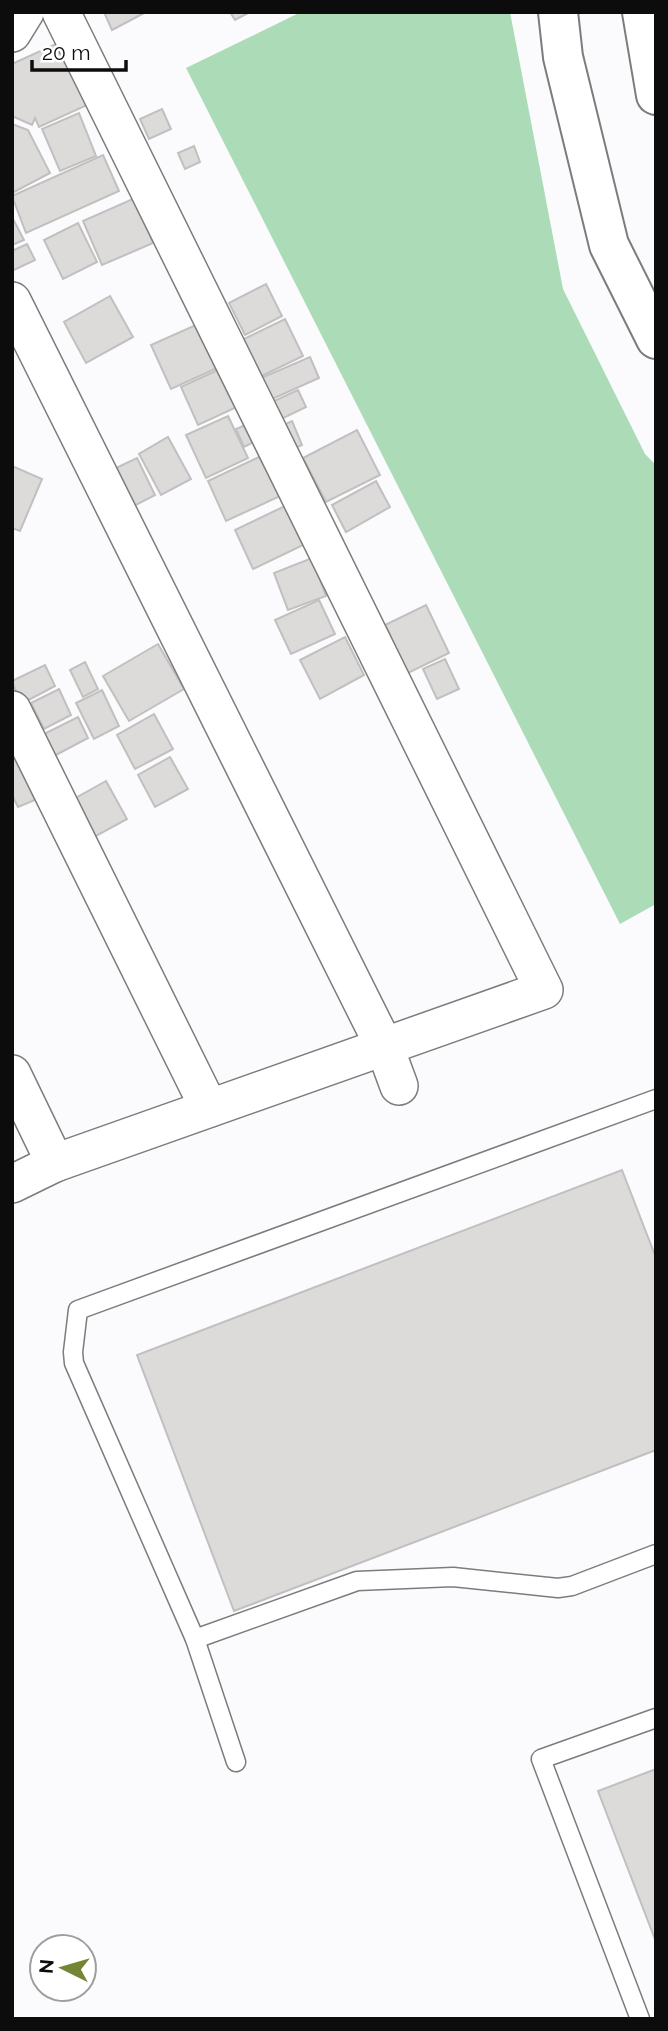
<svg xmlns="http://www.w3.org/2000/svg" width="668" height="2031" viewBox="0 0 668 2031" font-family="Raleway,sans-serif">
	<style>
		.green { fill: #abdbb7 }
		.building { fill: #dcdbda; stroke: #c1c0c0; stroke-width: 2 }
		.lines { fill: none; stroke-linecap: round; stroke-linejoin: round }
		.service-casing { stroke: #7c7c7d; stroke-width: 21 }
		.minor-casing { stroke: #7c7c7d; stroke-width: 40 }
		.motorway-casing { stroke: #7c7c7d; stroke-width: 42 }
		.service { stroke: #fff; stroke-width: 18 }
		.minor { stroke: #fff; stroke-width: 37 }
		.motorway { stroke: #fff; stroke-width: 38 }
	</style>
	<rect width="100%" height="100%" fill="#fbfbfd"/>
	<path class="green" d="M301 12H510L563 289 645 454 656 465V904L620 924 186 68Z"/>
	<g class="building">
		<path d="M104 12H146L112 30Z"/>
		<path d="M230 12H250L235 20Z"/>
		<path d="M58 43 87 105 39 127 35 118 32 125 12 116V64Z"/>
		<path d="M162 109 171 129 149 139 140 119Z"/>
		<path d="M79 113 96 156 60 171 42 129Z"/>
		<path d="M12 124 28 130 50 173 12 193Z"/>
		<path d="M194 146 200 162 185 169 178 153Z"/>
		<path d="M103 155 119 191 26 233 12 196Z"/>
		<path d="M135 198 153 243 102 265 83 221Z"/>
		<path d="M12 217 24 240 12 245Z"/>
		<path d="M78 223 97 262 63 279 44 240Z"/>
		<path d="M27 244 35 260 12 271V251Z"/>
		<path d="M266 284 282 316 245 335 229 303Z"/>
		<path d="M110 296 133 337 86 363 64 322Z"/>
		<path d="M285 319 303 356 253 380 236 343Z"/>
		<path d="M207 320 226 364 171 389 151 345Z"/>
		<path d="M310 357 319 378 261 404 252 382Z"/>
		<path d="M222 368 239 406 198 425 181 387Z"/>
		<path d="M298 390 306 407 271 424 263 406Z"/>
		<path d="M228 416 248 458 206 478 186 435Z"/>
		<path d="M292 421 302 445 280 455 269 432Z"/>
		<path d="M250 423 258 440 244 447 236 429Z"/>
		<path d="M357 430 380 475 326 502 303 458Z"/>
		<path d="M168 437 191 479 161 495 139 454Z"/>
		<path d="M261 456 280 496 226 521 208 481Z"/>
		<path d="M137 458 155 495 134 506 116 468Z"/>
		<path d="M12 466 42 479 20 531 12 528Z"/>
		<path d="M376 481 390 507 346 532 332 505Z"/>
		<path d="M285 506 303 545 253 569 235 530Z"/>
		<path d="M312 558 326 596 288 610 274 573Z"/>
		<path d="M319 600 335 634 291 654 275 620Z"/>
		<path d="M426 605 449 653 408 673 385 625Z"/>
		<path d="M345 637 364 675 320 699 300 660Z"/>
		<path d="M158 644 184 689 129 721 103 676Z"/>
		<path d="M445 659 459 689 437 699 423 669Z"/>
		<path d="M85 662 98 689 83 697 70 670Z"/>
		<path d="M45 665 55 686 21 704 12 681Z"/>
		<path d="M59 689 71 715 44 729 31 703Z"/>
		<path d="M102 690 119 726 94 739 76 703Z"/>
		<path d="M154 714 173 749 135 769 117 735Z"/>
		<path d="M78 717 88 738 52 757 42 735Z"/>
		<path d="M17 757 35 800 18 807 12 795V759Z"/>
		<path d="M170 757 188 789 155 807 138 775Z"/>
		<path d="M106 781 127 819 85 842 65 804Z"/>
		<path d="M622 1170 656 1258V1450L234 1611 137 1355Z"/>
		<path d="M656 1769V1942L598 1791Z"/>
	</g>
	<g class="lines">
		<g class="service-casing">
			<g id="service">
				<path d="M195 1639 357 1581 453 1577 558 1588 572 1586 656 1554"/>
				<path d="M236 1762 195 1639 74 1363 73 1352 78 1310 656 1099"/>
				<path d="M640 2019 541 1759 656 1718"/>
			</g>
		</g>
		<g class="minor-casing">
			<g id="minor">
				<path d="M12 33 25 12"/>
				<path d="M12 301 385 1048 399 1086"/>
				<path d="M12 710 209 1108"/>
				<path d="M12 1074 55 1163"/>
				<path d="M12 1184 55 1163 544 990 61 12"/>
			</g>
		</g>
		<g class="motorway-casing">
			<g id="motorway">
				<path d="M558 12 563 57 609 245 656 339"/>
				<path d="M642 12 656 95"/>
			</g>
		</g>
		<use href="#service" class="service"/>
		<use href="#minor" class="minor"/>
		<use href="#motorway" class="motorway"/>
	</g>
	<rect width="668" height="2031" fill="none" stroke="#0c0c0c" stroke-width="28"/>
	<g transform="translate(63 1968) rotate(275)"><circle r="33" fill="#ffffff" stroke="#9e9e9e" stroke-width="2"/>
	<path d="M0-5L12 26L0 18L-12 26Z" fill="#748636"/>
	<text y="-10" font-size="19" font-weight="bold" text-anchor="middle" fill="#0c0c0c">N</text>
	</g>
	<path d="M32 60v10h94v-10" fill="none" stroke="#0c0c0c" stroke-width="3.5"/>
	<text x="42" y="60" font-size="21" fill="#0c0c0c" stroke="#ffffff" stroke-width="5" paint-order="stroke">20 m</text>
</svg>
